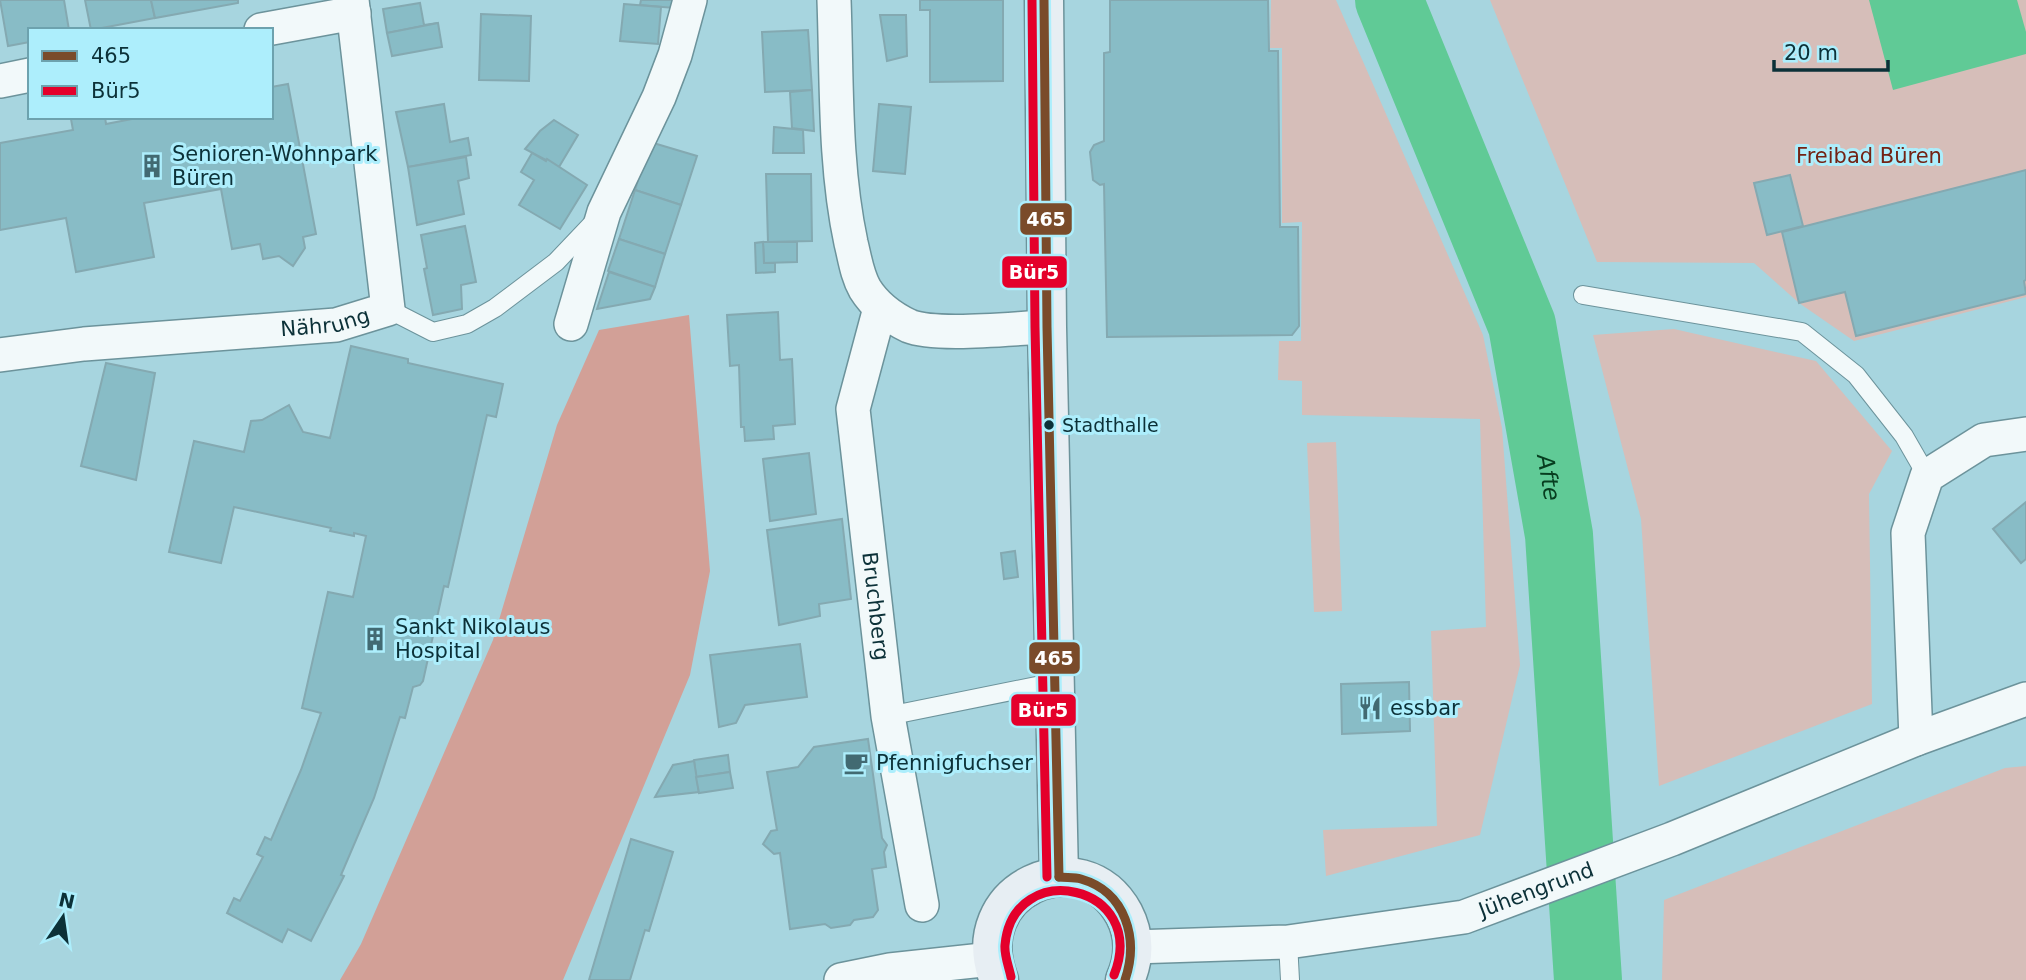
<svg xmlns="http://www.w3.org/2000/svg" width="2026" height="980" viewBox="0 0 2026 980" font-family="'DejaVu Sans',sans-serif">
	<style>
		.green { fill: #d6beb9 }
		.forest { fill: #d2a097 }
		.water { fill: #60ca96 }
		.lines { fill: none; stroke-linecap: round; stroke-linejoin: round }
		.river { stroke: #60ca96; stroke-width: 68 }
		.building { fill: #88bcc6; stroke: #84a9b1; stroke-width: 2 }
		.service-casing { stroke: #6c939b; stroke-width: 20 }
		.minor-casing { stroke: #6c939b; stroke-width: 36 }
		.secondary-casing { stroke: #6c939b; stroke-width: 41 }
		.service { stroke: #f2f9fa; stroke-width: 18 }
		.minor { stroke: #f2f9fa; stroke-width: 33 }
		.secondary { stroke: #e7eef3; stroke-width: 38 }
		.bus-1-casing { stroke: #adeefc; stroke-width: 14 }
		.bus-2-casing { stroke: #adeefc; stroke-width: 14 }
		.bus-1 { stroke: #7a4b2a; stroke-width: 9 }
		.bus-2 { stroke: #e4002b; stroke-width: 9 }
		.bus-dot { fill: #0c3138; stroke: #adeefc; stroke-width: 2.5 }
		.labels { text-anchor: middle; stroke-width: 6; stroke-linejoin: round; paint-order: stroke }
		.bus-label { font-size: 19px; fill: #0c3138; stroke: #adeefc; text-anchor: start }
		.poi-label { font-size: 21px; fill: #0c3138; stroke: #adeefc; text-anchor: start }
		.park-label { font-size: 21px; fill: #732314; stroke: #adeefc }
		.street-label { font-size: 21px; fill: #0c3138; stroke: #adeefc }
		.water-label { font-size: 23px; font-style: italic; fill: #073d1f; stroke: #adeefc }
		.line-badge { stroke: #adeefc; stroke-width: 2.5 }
		.badge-label { font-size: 19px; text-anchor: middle; font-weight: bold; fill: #fff }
	</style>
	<rect width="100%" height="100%" fill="#a7d5df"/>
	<g class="green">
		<path d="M1271 0H1336L1483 335 1502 428 1520 665 1480 835 1326 876 1323 830 1437 826 1431 631 1486 627 1480 419 1302 415V381L1278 380 1279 341H1301L1302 222 1282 223V48H1270Z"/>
		<path d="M1490 0H2026V297L1854 341 1799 303 1754 263 1597 262Z"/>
		<path d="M1674 329 1816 361 1892 451 1869 494 1872 704 1659 786 1641 519 1593 335Z"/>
		<path d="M1336 442 1342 611 1314 612 1307 443Z"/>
		<path d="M2026 766V980H1662L1664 900 2005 768Z"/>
	</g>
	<path class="forest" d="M689 315 710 571 690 675 563 980H340L361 944 493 640 557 425 599 330Z"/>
	<path class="water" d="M1869 0H2017L2026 32V54L1893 90Z"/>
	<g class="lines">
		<path class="river" id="s1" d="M1389 0 1522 325 1559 535 1588 980"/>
	</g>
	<g class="building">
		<path d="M0 0H64L69 30H30V42L8 46Z"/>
		<path d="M85 0H151L155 18 91 30Z"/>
		<path d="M151 0H238V3L155 18Z"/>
		<path d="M641 0H675L674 8 640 5Z"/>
		<path d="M920 0H1003V81L930 82V10H920Z"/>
		<path d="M1110 0H1268L1269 51H1278L1280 227H1298L1299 326 1292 335 1107 337 1104 184 1100 185 1093 180 1090 152 1094 145 1104 141V53L1110 52Z"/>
		<path d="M420 3 424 25 438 23 387 33 383 9Z"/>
		<path d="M624 4 661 7 658 44 620 41Z"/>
		<path d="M481 14 531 16 529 81 479 80Z"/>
		<path d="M880 15H906L907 56 887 61Z"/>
		<path d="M438 23 442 47 392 56 387 33Z"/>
		<path d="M808 30 812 90 765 92 762 32Z"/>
		<path d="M288 84 316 234 303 237 305 248 293 266 279 256 263 259 260 244 232 249 221 189 144 203 154 257 76 272 66 218 0 230V143L73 130 71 119 83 117H105L106 124 142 117H271V87Z"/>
		<path d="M812 90 814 131 792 128 790 92Z"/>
		<path d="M444 104 450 142 468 138 471 155 408 167 396 112Z"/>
		<path d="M879 104 911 107 905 174 873 171Z"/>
		<path d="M554 120 578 135 559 167 525 149 540 131Z"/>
		<path d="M774 127 803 130 804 153H773Z"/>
		<path d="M650 142 697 156 681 205 635 190Z"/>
		<path d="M532 153 546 161 547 159 587 185 560 229 519 205 534 180 521 172Z"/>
		<path d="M466 157 469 178 458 181 464 214 417 225 408 167Z"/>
		<path d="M2026 170V280L2024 281 2026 294 1856 336 1845 292 1799 303 1782 232Z"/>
		<path d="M766 174H811L812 241 768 242Z"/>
		<path d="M1790 175 1803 226 1767 235 1754 183Z"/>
		<path d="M635 190 681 205 665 254 619 239Z"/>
		<path d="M465 226 476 282 461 285 462 309 433 315 424 269 427 268 421 235Z"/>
		<path d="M619 239 665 254 655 287 608 271Z"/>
		<path d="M763 242H797V262L764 263Z"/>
		<path d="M763 242 764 263H775V272L756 273 755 243Z"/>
		<path d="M609 272 655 287 650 299 597 309Z"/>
		<path d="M778 312 780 360 792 359 795 424 773 426 774 439 745 441 744 427H741L739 365 730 366 727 315Z"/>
		<path d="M351 346 408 359V363L503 384 496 417 487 415 448 587 444 586 423 681 420 685 413 687 405 718 400 717 374 798 341 875 344 876 311 941 288 929 282 942 227 913 234 898 240 901 263 857 257 854 265 837 271 840 301 770 321 713 302 708 328 592 353 597 366 536 354 533V536L330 531 331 528 234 507 221 563 169 552 194 441 244 452 251 421 262 420 289 405 303 432 330 438Z"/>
		<path d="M106 363 155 373 136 480 81 466Z"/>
		<path d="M809 453 816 514 770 521 763 459Z"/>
		<path d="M2026 502V559L2021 563 1993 529Z"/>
		<path d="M842 519 851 599 819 604 820 616 779 625 767 530Z"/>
		<path d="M1015 551 1018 577 1004 579 1001 553Z"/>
		<path d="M800 644 807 697 745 705 736 723 719 727 710 655Z"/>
		<path d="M1409 682 1410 731 1342 734 1341 684Z"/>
		<path d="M868 739 882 838 887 845 884 852 886 867 872 869 878 910 873 917 854 920 850 925 831 928 825 924 790 929 780 853 774 854 763 844 771 831 777 830 767 772 798 767 814 747Z"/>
		<path d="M728 755 730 772 696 777 694 760Z"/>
		<path d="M694 761 699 792 655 797 673 765Z"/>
		<path d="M730 772 733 788 699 793 696 777Z"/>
		<path d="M631 839 673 852 649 931 645 930 630 980H589Z"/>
	</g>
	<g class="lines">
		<g class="service-casing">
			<g id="service">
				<path d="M1583 295 1802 332 1856 375 1904 436 1927 476"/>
				<path d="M388 309 433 332 467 324 495 308 556 262 594 222"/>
				<path d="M888 716 1056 682"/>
				<path d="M1288 942 1290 980"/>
			</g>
		</g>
		<g class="minor-casing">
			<g id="minor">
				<path d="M834 0C837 81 834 164 851 243 855 259 857 275 865 289 875 305 892 318 909 326 936 337 1015 328 1047 327"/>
				<path d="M261 30 354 13"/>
				<path d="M0 81 30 75"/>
				<path id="s2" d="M880 308 853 409 888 716 922 905"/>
				<path d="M571 324 604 212 659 97 675 55 690 0"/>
				<path id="s3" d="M0 355 84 344 336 325 388 309 352 0"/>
				<path d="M1916 739 1908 533 1927 476 1984 440 2026 434"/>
				<path id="s4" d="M1133 947 1288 942 1464 917 1672 839 1916 739 2026 699"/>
				<path d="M841 980 890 970 992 959"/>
			</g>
		</g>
		<g class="secondary-casing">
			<g id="secondary">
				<path d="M1044 0 1047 327 1059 877"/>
				<path d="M999 980C963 890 1082 837 1124 914 1135 935 1135 958 1125 980"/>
			</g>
		</g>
		<use href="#service" class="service"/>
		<use href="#minor" class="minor"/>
		<use href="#secondary" class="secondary"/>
		<g class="bus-1-casing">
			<g id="bus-1">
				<path d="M1044 0 1047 327 1059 877"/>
				<path d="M1059 877C1066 878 1074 877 1081 879 1126 892 1139 939 1125 980"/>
			</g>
		</g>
		<g class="bus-2-casing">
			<g id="bus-2">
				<path d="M1032 0 1035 327 1047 877"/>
				<path d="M1011 977C1009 967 1004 955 1005 945 1013 856 1150 884 1114 975"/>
			</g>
		</g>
		<use href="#bus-1" class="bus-1"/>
		<use href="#bus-2" class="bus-2"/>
	</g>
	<defs>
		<g id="building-bare" transform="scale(1.89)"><path d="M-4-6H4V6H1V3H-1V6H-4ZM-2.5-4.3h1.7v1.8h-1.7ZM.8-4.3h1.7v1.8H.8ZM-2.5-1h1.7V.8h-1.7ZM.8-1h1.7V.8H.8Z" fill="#426a72" stroke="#adeefc" stroke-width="2.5" paint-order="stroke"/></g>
		<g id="restaurant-bare" transform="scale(1.89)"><path d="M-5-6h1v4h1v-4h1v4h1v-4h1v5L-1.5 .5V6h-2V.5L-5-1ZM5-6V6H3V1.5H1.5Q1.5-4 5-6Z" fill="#426a72" stroke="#adeefc" stroke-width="2.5" paint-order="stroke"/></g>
		<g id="cafe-bare" transform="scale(1.89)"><path d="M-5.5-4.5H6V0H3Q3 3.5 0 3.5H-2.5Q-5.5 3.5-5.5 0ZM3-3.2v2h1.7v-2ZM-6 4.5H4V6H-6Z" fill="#426a72" stroke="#adeefc" stroke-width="2.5" paint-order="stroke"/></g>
	</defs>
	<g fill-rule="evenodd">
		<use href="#building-bare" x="152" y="166"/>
		<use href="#building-bare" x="375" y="639"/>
		<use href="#restaurant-bare" x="1370" y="708"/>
		<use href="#cafe-bare" x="856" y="763"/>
	</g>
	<circle class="bus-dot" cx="1049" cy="425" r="6"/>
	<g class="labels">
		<g class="bus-label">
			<text x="1062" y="432">Stadthalle</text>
		</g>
		<g class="poi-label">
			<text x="172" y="161">Senioren-Wohnpark<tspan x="172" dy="24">Büren</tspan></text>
			<text x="395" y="634">Sankt Nikolaus<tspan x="395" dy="24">Hospital</tspan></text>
			<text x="1390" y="715">essbar</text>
			<text x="876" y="770">Pfennigfuchser</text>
		</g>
		<g class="park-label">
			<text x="1869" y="163">Freibad Büren</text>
		</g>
		<g class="street-label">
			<text dy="7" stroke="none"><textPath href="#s3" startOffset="327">Nährung</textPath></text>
			<text dy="7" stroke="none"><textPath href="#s2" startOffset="303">Bruchberg</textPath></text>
			<text dy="7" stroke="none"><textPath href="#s4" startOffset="410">Jühengrund</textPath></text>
		</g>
		<g class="water-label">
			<text dy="8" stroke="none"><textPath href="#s1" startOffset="506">Afte</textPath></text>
		</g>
	</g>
	<g class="line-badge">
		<rect x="1019" y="202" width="54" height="34" rx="7" fill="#7a4b2a"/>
		<rect x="1001" y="255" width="67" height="34" rx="7" fill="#e4002b"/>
		<rect x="1028" y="641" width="53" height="34" rx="7" fill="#7a4b2a"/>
		<rect x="1010" y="693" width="67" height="34" rx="7" fill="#e4002b"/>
	</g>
	<g class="badge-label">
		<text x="1046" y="226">465</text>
		<text x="1034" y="279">Bür5</text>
		<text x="1054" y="665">465</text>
		<text x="1043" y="717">Bür5</text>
	</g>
	<rect x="28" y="28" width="245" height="91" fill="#adeefc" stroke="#6da2ae" stroke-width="2"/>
	<rect x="42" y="51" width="35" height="10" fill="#7a4b2a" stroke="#6da2ae" stroke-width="2"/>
	<text x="91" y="63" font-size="21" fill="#0c3138">465</text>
	<rect x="42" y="86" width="35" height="10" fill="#e4002b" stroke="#6da2ae" stroke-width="2"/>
	<text x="91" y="98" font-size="21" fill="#0c3138">Bür5</text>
	<g transform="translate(63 917) rotate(13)" stroke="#adeefc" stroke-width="5" paint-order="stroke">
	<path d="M0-5L12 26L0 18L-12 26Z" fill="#0c3138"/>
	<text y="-10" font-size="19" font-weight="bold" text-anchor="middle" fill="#0c3138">N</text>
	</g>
	<path d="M1774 60v10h114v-10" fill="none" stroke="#0c3138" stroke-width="3.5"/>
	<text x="1784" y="60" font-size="21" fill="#0c3138" stroke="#adeefc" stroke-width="5" paint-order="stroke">20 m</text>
</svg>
